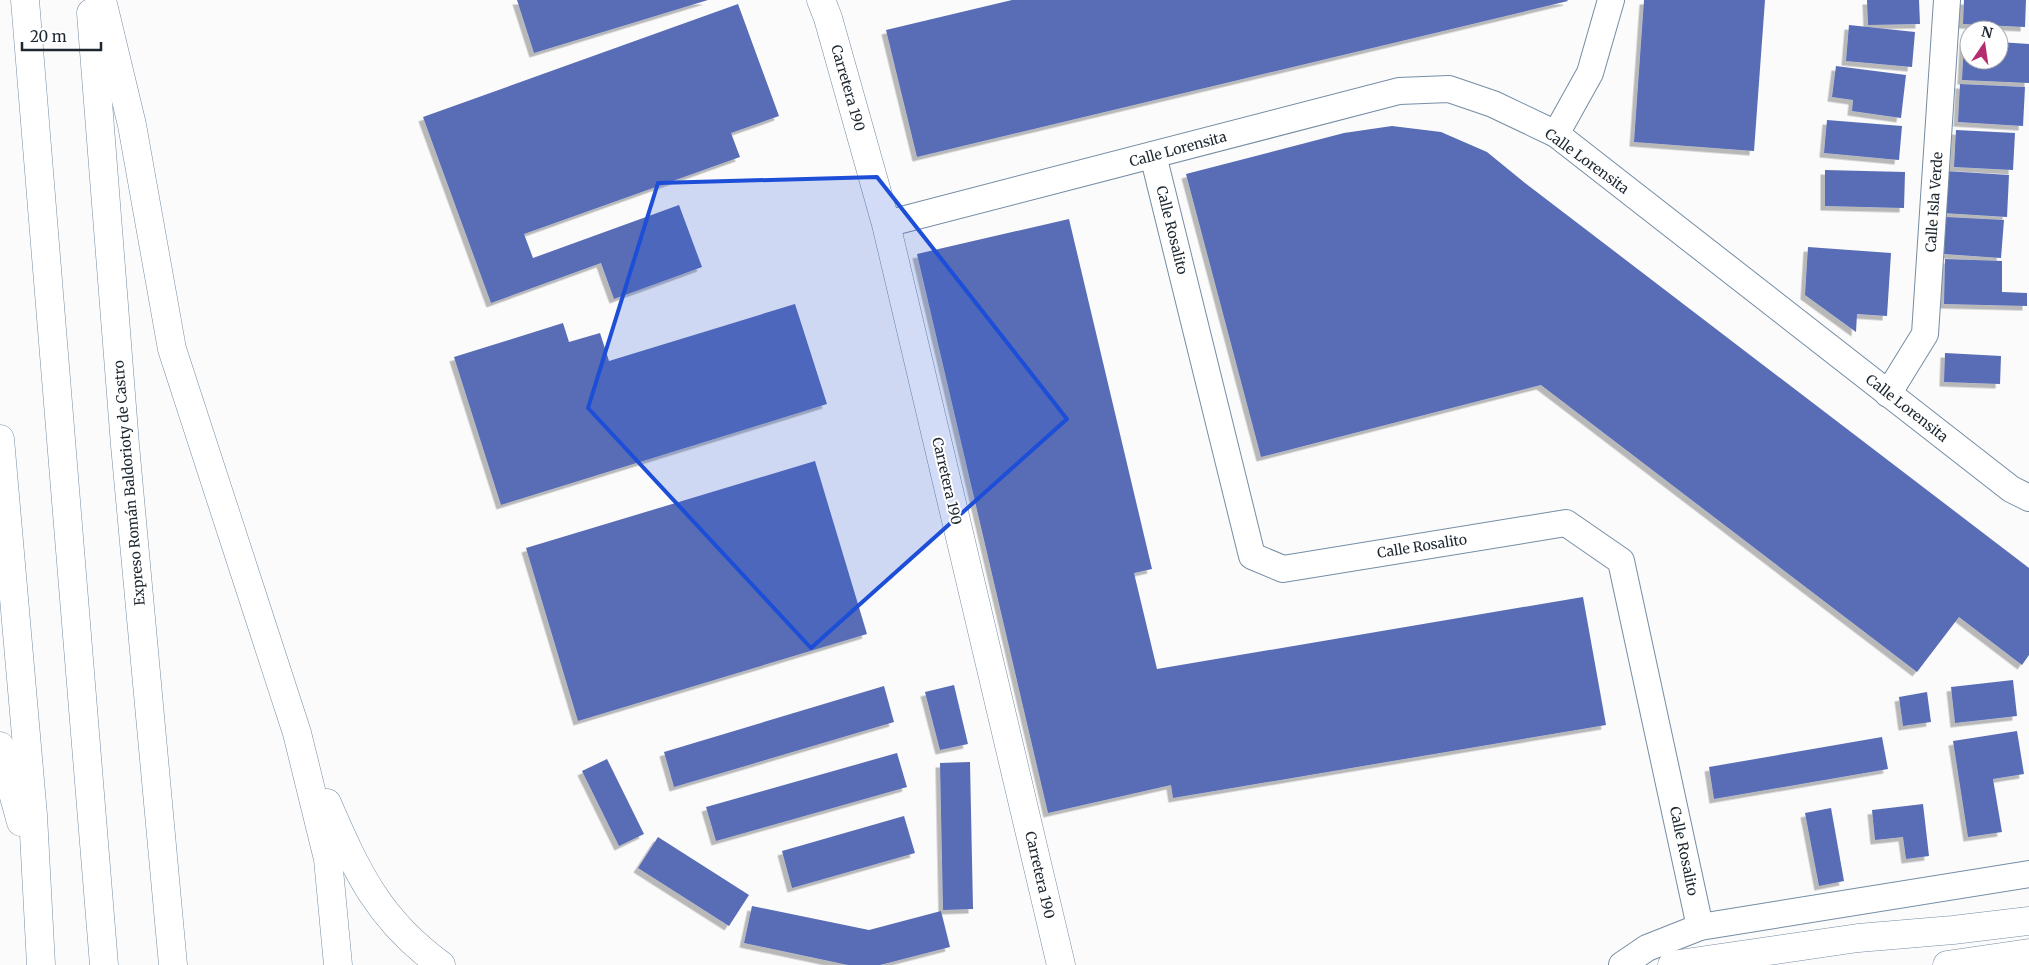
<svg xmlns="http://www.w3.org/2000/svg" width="2029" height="965" viewBox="0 0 2029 965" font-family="Merriweather,serif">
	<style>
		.building { fill: #586db5; filter: url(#shadow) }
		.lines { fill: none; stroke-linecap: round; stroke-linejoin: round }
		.minor-casing { stroke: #758da4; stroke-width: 28 }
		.tertiary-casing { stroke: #758da4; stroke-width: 29 }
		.motorway-casing { stroke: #758da4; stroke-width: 29 }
		.minor { stroke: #fff; stroke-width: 26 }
		.tertiary { stroke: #fff; stroke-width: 28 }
		.motorway { stroke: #fff; stroke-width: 28 }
		.marked { fill: #1d4ed8; fill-opacity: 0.2; stroke: #1d4ed8; stroke-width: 4; stroke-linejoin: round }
		.labels { text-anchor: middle; stroke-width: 4; stroke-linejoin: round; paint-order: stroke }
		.street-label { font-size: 14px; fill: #1d2730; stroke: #fff }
	</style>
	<defs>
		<filter id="shadow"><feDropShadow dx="-4.5" dy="4.5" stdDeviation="0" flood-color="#0004"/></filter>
	</defs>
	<rect width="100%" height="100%" fill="#fbfbfb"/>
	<g class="building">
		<path d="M517 0H708L534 53Z"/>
		<path d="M1012 0H1567L1568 1 917 157 886 30Z"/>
		<path d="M1644 0H1765L1754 151 1634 142Z"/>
		<path d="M1867 0H1919L1920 24 1868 25Z"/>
		<path d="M1964 0H2026L2025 27 1963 24Z"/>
		<path d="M738 4 779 116 731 133 740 157 524 234 533 258 679 205 702 267 614 299 601 263 491 303 423 117Z"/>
		<path d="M1849 25 1915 32 1912 67 1846 61Z"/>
		<path d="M1964 41H1969V60H1999V42L2029 44V83L1962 80Z"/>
		<path d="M1836 66 1906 75 1901 118 1852 111 1853 100 1832 97Z"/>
		<path d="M1960 84 2025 87 2023 126 1958 122Z"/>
		<path d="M1827 120 1902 126 1899 160 1824 153Z"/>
		<path d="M1392 126 1441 132 1487 152 1525 183 2029 568V655L2022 665 1959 617 1917 672 1541 385 1261 457 1186 174 1344 133Z"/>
		<path d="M1956 130 2015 133 2013 170 1954 167Z"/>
		<path d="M1825 170 1905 172 1904 208 1825 206Z"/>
		<path d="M1945 171 2009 175 2007 217 1943 213Z"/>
		<path d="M1946 217 2004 220 2001 258 1944 254Z"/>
		<path d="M1069 219 1152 569 1134 573 1157 669 1583 597 1606 725 1173 798 1171 785 1048 813 917 254Z"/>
		<path d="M1808 247 1891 253 1887 316 1857 314 1856 332 1805 295Z"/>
		<path d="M1945 259 2002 261V292L2027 293V306L1944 304Z"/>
		<path d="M795 304 827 404 501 505 454 357 563 323 569 342 600 333 609 361Z"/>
		<path d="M1945 353 2001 356 2000 384 1944 382Z"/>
		<path d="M815 461 867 634 578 721 526 548Z"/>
		<path d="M2013 680 2017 716 1955 723 1951 687Z"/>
		<path d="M954 685 968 744 940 750 925 692Z"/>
		<path d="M884 686 894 722 674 787 664 752Z"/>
		<path d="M1927 692 1931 722 1903 726 1899 697Z"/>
		<path d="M2017 731 2024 774 1993 779 2002 832 1968 837 1953 741Z"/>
		<path d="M1882 737 1888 769 1714 799 1709 767Z"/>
		<path d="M897 753 907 787 716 841 706 807Z"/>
		<path d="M607 759 644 834 619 846 582 771Z"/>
		<path d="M970 762 973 909 943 910 940 763Z"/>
		<path d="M1923 804 1929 856 1906 859 1903 837 1875 840 1872 810Z"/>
		<path d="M1831 808 1844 881 1819 886 1805 813Z"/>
		<path d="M904 816 915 853 792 888 782 851Z"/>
		<path d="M658 837 749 895 729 926 638 868Z"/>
		<path d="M752 906 869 930 941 911 950 947 880 965H848L744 943Z"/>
	</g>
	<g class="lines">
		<g class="minor-casing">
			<g id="minor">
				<path d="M1556 134 1590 73 1611 0"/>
				<path d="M1153 155 1252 556 1283 569 1566 523 1621 561 1700 927"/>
				<path d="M886 224 1399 91 1449 89 1493 104 1556 134 2011 489 2029 498"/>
				<path d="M1888 394 1925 334 1947 0"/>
				<path d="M1622 965 1647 948 1700 927 2029 874"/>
			</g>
		</g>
		<g class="tertiary-casing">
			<g id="tertiary">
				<path d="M821 0 828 18 886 224 1061 965"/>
				<path d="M1672 965 1858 938 1953 930 2029 921"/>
				<path d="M1947 965 2029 953"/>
			</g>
		</g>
		<g class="motorway-casing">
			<g id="motorway">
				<path d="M25 0 104 965"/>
				<path d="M102 0 132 125 172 349 297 733 328 859 338 965"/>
				<path d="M91 13 125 445 173 965"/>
				<path d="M0 439 33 815 41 965"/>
				<path d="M0 746 21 822"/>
				<path d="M327 803C357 872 378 919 441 965"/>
			</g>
		</g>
		<use href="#minor" class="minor"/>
		<use href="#tertiary" class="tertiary"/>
		<use href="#motorway" class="motorway"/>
	</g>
	<path class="marked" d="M877 177 1067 419 811 648 588 408 658 183Z"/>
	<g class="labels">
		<g class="street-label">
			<text transform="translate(848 88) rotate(74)" y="5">Carretera 190</text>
			<text transform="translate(1178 149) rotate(-15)" y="5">Calle Lorensita</text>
			<text transform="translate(1587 161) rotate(36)" y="5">Calle Lorensita</text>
			<text transform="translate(1934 202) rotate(-86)" y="5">Calle Isla Verde</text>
			<text transform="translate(1172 230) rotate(76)" y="5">Calle Rosalito</text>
			<text transform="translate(1907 408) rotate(38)" y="5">Calle Lorensita</text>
			<text transform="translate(947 481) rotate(77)" y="5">Carretera 190</text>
			<text transform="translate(129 483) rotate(-95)" y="5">Expreso Román Baldorioty de Castro</text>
			<text transform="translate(1422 546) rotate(-9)" y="5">Calle Rosalito</text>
			<text transform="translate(1684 851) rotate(78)" y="5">Calle Rosalito</text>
			<text transform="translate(1040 875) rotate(77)" y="5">Carretera 190</text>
		</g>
	</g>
	<g transform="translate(1984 45) rotate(13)"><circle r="24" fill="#ffffff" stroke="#a5a9ac"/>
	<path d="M0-4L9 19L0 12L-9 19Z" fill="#b42d70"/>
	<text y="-8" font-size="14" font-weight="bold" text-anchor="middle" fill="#1d2730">N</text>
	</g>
	<path d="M22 42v8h79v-8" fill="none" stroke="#1d2730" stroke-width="2.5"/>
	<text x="30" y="42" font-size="15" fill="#1d2730" stroke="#ffffff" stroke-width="4" paint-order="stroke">20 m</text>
</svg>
